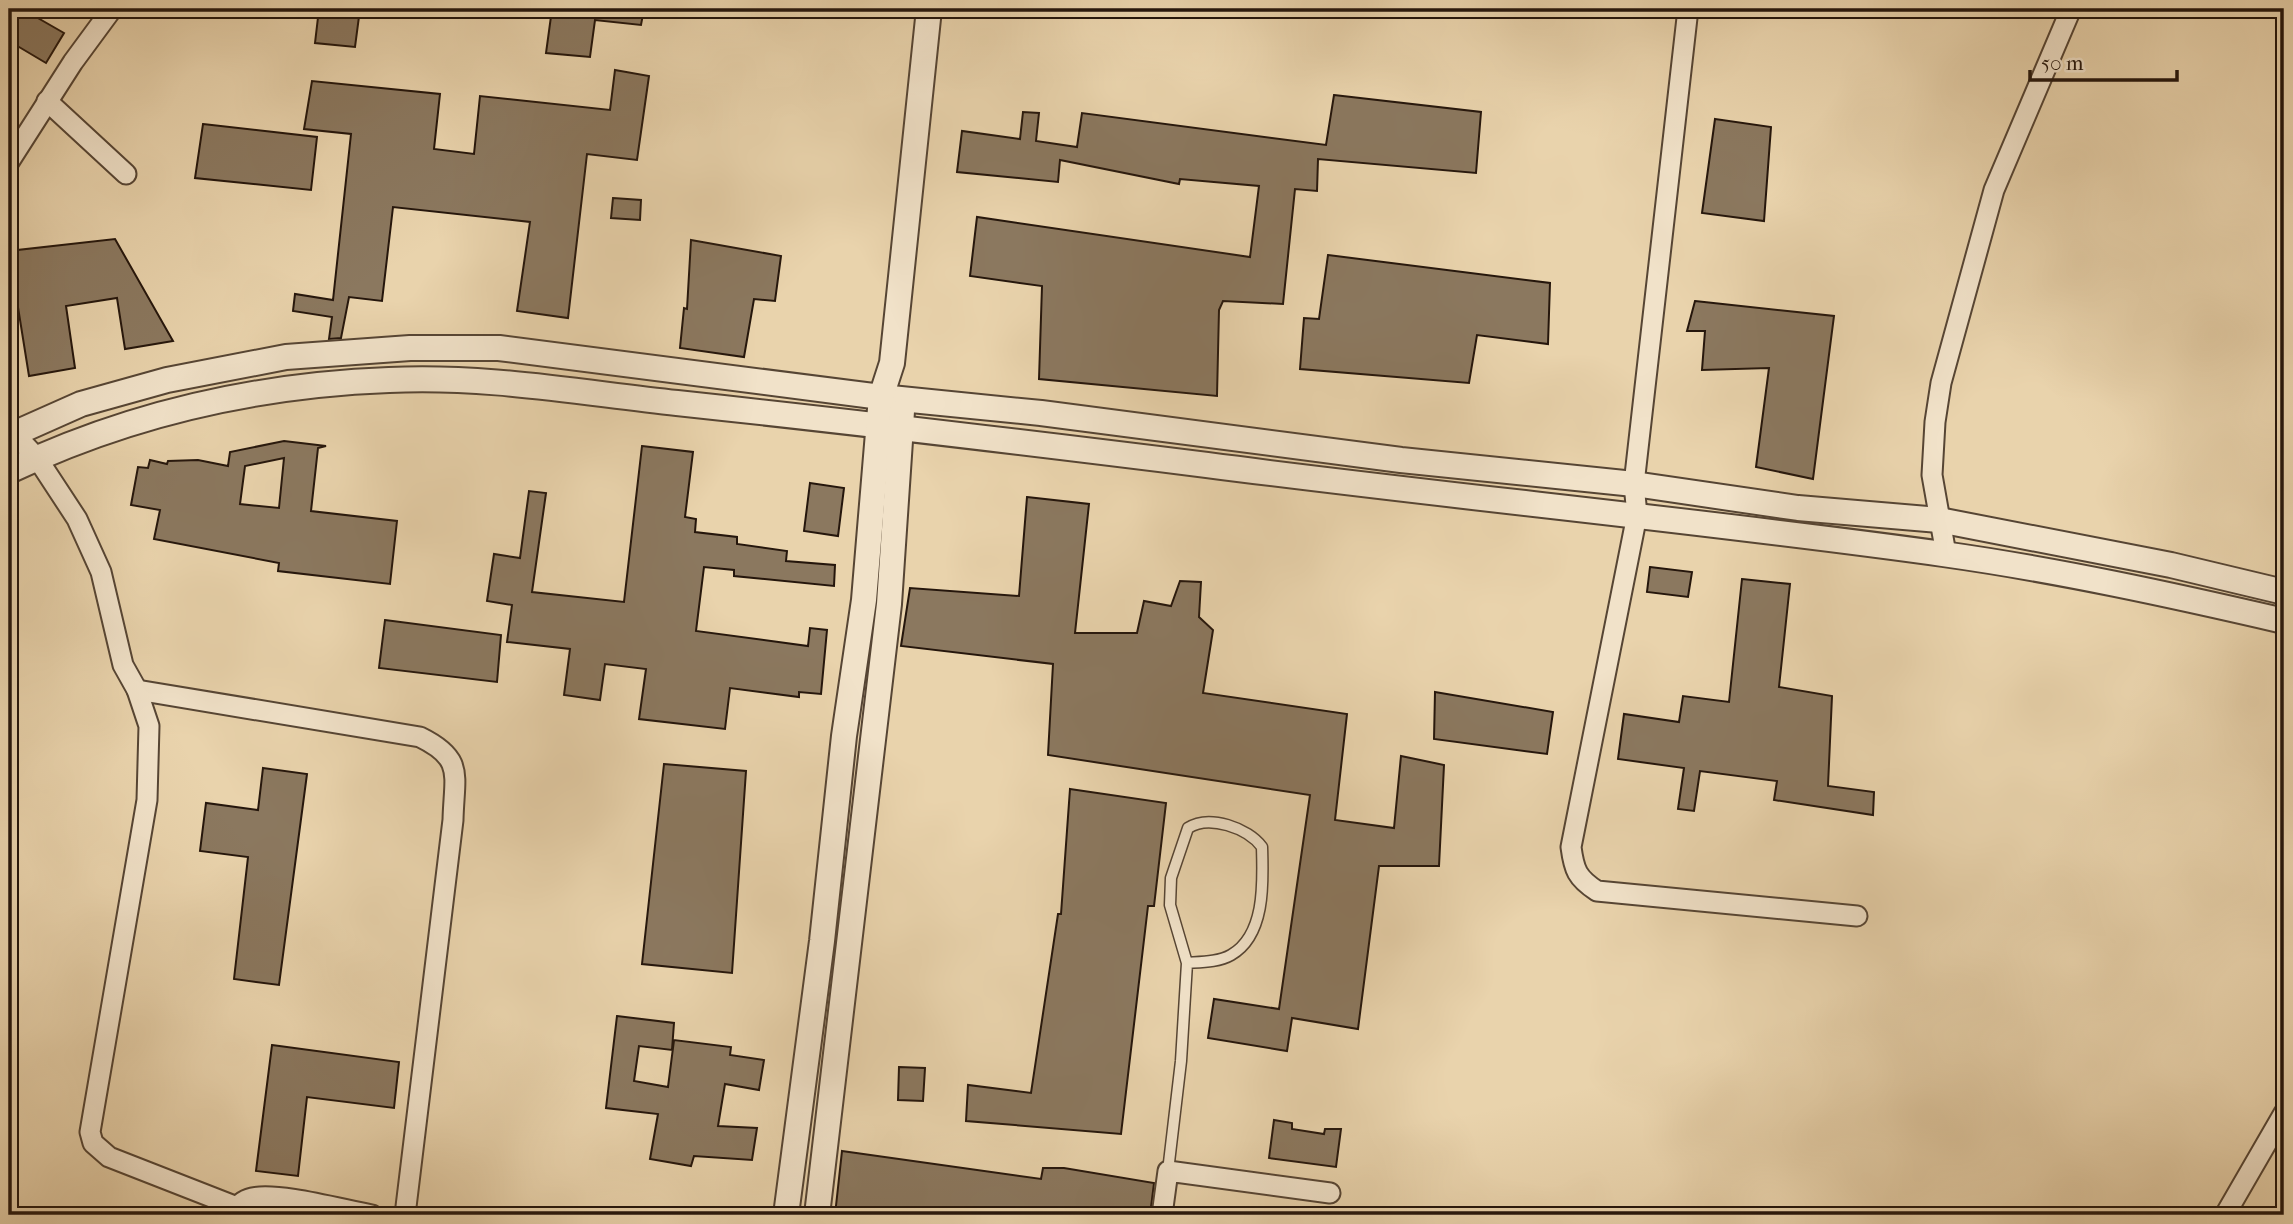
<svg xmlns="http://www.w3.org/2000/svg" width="2293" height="1224" viewBox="0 0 2293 1224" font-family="'IM FELL French Canon',serif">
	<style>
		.building { fill: #8b785f; stroke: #25160c; stroke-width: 2; fill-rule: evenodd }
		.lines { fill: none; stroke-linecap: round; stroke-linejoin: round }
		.service-casing { stroke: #564534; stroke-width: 13 }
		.minor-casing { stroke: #564534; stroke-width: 23 }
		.tertiary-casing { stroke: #564534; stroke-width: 28 }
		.service { stroke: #f1e2c9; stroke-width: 10 }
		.minor { stroke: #f1e2c9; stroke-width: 19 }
		.tertiary { stroke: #f1e2c9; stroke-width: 24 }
	</style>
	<rect width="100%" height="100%" fill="#e9d3ac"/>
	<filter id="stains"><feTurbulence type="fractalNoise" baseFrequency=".00286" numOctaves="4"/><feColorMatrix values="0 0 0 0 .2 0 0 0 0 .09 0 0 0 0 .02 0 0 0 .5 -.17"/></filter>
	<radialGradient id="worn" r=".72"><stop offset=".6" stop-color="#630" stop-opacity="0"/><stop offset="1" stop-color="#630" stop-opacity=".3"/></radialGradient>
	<g class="building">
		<path d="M9 9H22L64 33 46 63 9 41Z"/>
		<path d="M319 9H360L355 47 315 43Z"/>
		<path d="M552 9H644L641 25 595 20 590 57 546 53Z"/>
		<path d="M615 70 649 76 637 160 587 154 568 318 517 311 530 222 393 207 382 301 349 297 341 338 329 339 332 317 293 311 295 294 333 300 351 134 304 129 312 81 440 94 434 149 474 154 480 96 610 110Z"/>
		<path d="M1334 95 1481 112 1476 173 1318 159 1317 191 1295 189 1283 304 1223 301 1219 310 1217 396 1039 379 1042 286 970 276 977 217 1250 257 1259 186 1180 179 1179 184 1060 160 1058 182 957 172 962 131 1020 139 1023 112 1039 113 1036 141 1077 147 1082 113 1326 145Z"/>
		<path d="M1715 119 1771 127 1764 221 1702 213Z"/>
		<path d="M203 124 317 137 311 190 195 178Z"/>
		<path d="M613 198 641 200 640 220 611 218Z"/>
		<path d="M115 239 173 341 125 349 117 298 66 306 75 368 29 376 9 251Z"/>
		<path d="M691 240 781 256 775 301 754 299 744 357 680 348 684 308 687 309Z"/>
		<path d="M1328 255 1550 283 1548 344 1477 335 1469 383 1300 369 1304 318 1319 319Z"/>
		<path d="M1695 301 1834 316 1813 479 1756 467 1769 368 1702 370 1705 331H1687Z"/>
		<path d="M284 441 326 446 318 448 311 511 397 521 390 584 278 571 279 563 154 539 160 510 131 505 138 467 148 468 150 460 167 464 168 461 198 460 228 466 230 452ZM284 458 279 508 240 504 245 466Z"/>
		<path d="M642 446 693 452 685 517 696 519 695 532 737 537V544L787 551 786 561 835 565 834 586 734 576V570L704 567 696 631 808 646 810 628 827 630 821 694 799 692V697L730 688 725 729 639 719 646 669 605 664 600 700 564 695 570 649 507 642 512 605 487 601 494 554 520 558 529 491 546 493 532 592 624 602Z"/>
		<path d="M810 483 844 488 838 536 804 531Z"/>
		<path d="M1027 497 1089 504 1075 633H1137L1144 601 1171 606 1180 581 1201 582 1199 617 1213 630 1203 693 1347 714 1335 820 1394 828 1401 756 1444 765 1439 866H1379L1358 1029 1292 1018 1287 1051 1208 1038 1214 999 1279 1009 1310 795 1048 755 1053 664 901 646 910 588 1019 596Z"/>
		<path d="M1650 567 1692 572 1688 597 1647 592Z"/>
		<path d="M1742 579 1790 584 1779 687 1832 696 1828 786 1874 792 1873 815 1774 800 1777 781 1700 771 1694 811 1678 809 1684 768 1618 759 1624 714 1679 722 1683 696 1729 702Z"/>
		<path d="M385 620 501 635 497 682 379 668Z"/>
		<path d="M1435 692 1553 712 1547 754 1434 739Z"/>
		<path d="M664 764 746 771 732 973 642 964Z"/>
		<path d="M263 768 307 774 279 985 234 979 248 857 200 851 206 803 258 810Z"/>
		<path d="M1070 789 1166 803 1154 906H1148L1121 1134 966 1121 968 1085 1031 1093 1058 914H1061Z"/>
		<path d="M617 1016 674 1023 672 1050 639 1046 634 1081 668 1087 674 1040 731 1047 730 1055 764 1060 759 1090 725 1084 718 1126 757 1128 752 1160 694 1156 691 1166 650 1159 658 1114 606 1108Z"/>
		<path d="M272 1045 399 1062 394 1108 307 1097 298 1176 256 1171Z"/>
		<path d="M899 1067 925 1068 923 1101 898 1100Z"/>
		<path d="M1274 1120 1292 1123V1129L1324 1134 1325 1129H1341L1336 1167 1269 1158Z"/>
		<path d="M842 1151 1041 1179 1043 1168H1064L1154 1183 1150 1215H835Z"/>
	</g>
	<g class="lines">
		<g class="service-casing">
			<path id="service" d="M1168 1171 1181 1061 1187 963 1170 905 1171 878 1188 828C1209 814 1248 828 1262 847 1263 881 1266 935 1231 955 1219 962 1201 962 1187 963"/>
		</g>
		<g class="minor-casing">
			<g id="minor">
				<path d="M1688 9 1634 484 1637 515 1571 847C1574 870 1577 878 1597 891L1857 916"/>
				<path d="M47 101 126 174"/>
				<path d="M9 162 73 62 112 9"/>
				<path d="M9 428 37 458 77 519 101 572 123 665 137 690 149 726 147 800 90 1132 93 1143 109 1157 237 1207"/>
				<path d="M1946 554 1932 475 1935 422 1941 383 1994 190 2071 9"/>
				<path d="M137 690 420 737C465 759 454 775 453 820L405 1215"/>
				<path d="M232 1215C236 1207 243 1200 252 1198 279 1192 343 1210 372 1215"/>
				<path d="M1162 1215 1168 1171 1330 1193"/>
				<path d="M2225 1215 2284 1113"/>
			</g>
		</g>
		<g class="tertiary-casing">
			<g id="tertiary">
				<path d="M9 436 81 404 167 380 286 357 410 348H499L881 397 1041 413 1401 460 1634 484 1798 508 1939 520 2171 565 2284 592"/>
				<path d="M9 471C129 414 256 385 389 380 484 375 582 393 677 403 854 422 1030 443 1207 465 1452 497 1698 520 1943 554 2057 570 2172 595 2284 621"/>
				<path d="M786 1215 822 941 844 736 864 600 881 397 892 363 929 9"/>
				<path d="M817 1215 889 604 902 411"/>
			</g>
		</g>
		<use href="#service" class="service"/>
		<use href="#minor" class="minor"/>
		<use href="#tertiary" class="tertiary"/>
	</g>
	<rect width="2293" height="1224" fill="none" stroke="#e9d3ac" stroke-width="35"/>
	<rect x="10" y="10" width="2272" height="1203" fill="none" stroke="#25160c" stroke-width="3.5"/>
	<rect x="18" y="18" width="2258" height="1189" fill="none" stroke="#25160c" stroke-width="2"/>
	<path d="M2030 70v10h147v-10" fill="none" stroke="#25160c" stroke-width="3.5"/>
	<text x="2041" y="70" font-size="21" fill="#25160c" stroke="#f1e2c9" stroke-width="5" paint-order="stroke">50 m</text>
	<rect width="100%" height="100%" filter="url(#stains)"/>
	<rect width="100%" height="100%" fill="url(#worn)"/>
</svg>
